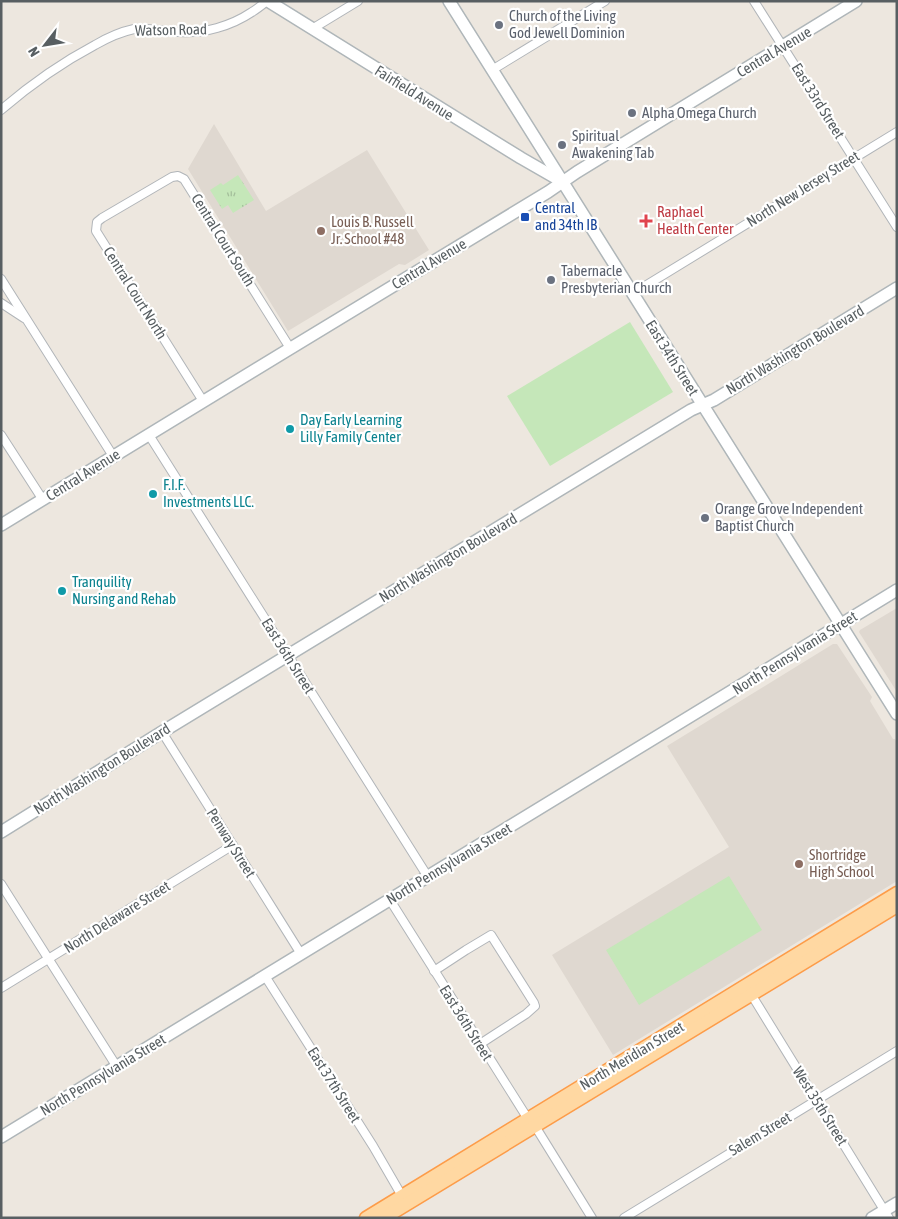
<svg xmlns="http://www.w3.org/2000/svg" width="898" height="1219" viewBox="0 0 898 1219" font-family="'Asap Condensed',sans-serif">
	<style>
		.education { fill: #dfd8d0 }
		.green { fill: #c5e7b9 }
		.park { fill: url(#park-tufts) }
		.lines { fill: none; stroke-linecap: round; stroke-linejoin: round }
		.street-casing { stroke: #b1b5b9; stroke-width: 10 }
		.secondary-casing { stroke: #afb6b9; stroke-width: 14 }
		.primary-casing { stroke: #fd9c49; stroke-width: 15 }
		.street { stroke: #fff; stroke-width: 8 }
		.secondary { stroke: #fff; stroke-width: 11 }
		.primary { stroke: #ffd8a2; stroke-width: 12 }
		.worship-dot { fill: #6b7280; stroke: #fff; stroke-width: 2 }
		.transit-dot { fill: #1a4fb4; stroke: #fff; stroke-width: 2 }
		.health-dot { fill: #e0444e; stroke: #fff; stroke-width: 2 }
		.education-dot { fill: #8d6e63; stroke: #fff; stroke-width: 2 }
		.culture-dot { fill: #0f9aa8; stroke: #fff; stroke-width: 2 }
		.labels { text-anchor: middle; stroke-width: 4.5; stroke-linejoin: round; paint-order: stroke }
		.worship-label { font-size: 15px; fill: #5b616d; stroke: #fff; text-anchor: start }
		.street-label { font-size: 15px; fill: #585f62; stroke: #fff }
		.transit-label { font-size: 15px; fill: #164399; stroke: #fff; text-anchor: start }
		.health-label { font-size: 15px; fill: #be3a42; stroke: #fff; text-anchor: start }
		.education-label { font-size: 15px; fill: #785e54; stroke: #fff; text-anchor: start }
		.culture-label { font-size: 15px; fill: #0d838f; stroke: #fff; text-anchor: start }
	</style>
	<defs>
		<pattern id="park-tufts" width="24" height="20" patternUnits="userSpaceOnUse" patternTransform="scale(1.25)"><rect width="24" height="20" fill="#c5e7b9"/><path d="M3 7l-1-3M5 7V3M7 7l1-3M15 17l-1-3M17 17v-4M19 17l1-3" fill="none" stroke="#a3be9a"/></pattern>
	</defs>
	<rect width="100%" height="100%" fill="#ede7df"/>
	<g class="education">
		<path d="M214 124 266 211 367 150 429 250 405 265 399 264 288 331 188 169Z"/>
		<path d="M897 608V692L859 632 860 630Z"/>
		<path d="M833 644H837L872 697 870 701 893 739H895L897 743V881L613 1055 552 955 729 847 667 746Z"/>
	</g>
	<g class="green">
		<path d="M630 322 673 392 550 466 507 396Z"/>
		<path d="M729 876 762 930 639 1005 606 950Z"/>
	</g>
	<path class="park" d="M238 175 254 200 233 213 228 205 222 209 210 190 221 183 223 185Z"/>
	<g class="lines">
		<g class="street-casing">
			<g id="street">
				<path d="M754 1 897 227"/>
				<path d="M312 29 358 1"/>
				<path d="M492 70 605 1"/>
				<path d="M1 110C30 85 61 63 95 45 107 38 120 32 134 29 149 27 164 32 179 32 204 34 231 26 252 12 257 9 262 5 267 1"/>
				<path d="M1 279 113 456"/>
				<path d="M632 294 897 132"/>
				<path d="M1 303 24 318"/>
				<path d="M203 401 96 231 97 222 102 218 172 177 178 176 184 179 290 348"/>
				<path d="M1 435 43 500"/>
				<path d="M149 435 428 877"/>
				<path d="M162 732 301 954"/>
				<path d="M1 884 117 1067"/>
				<path d="M390 900 528 1119"/>
				<path d="M434 971 466 950 491 935 534 1003 535 1006 526 1014 480 1044"/>
				<path d="M265 976 373 1146 402 1196"/>
				<path d="M1 988 233 845"/>
				<path d="M751 994 889 1218"/>
				<path d="M535 1126 592 1218"/>
				<path d="M624 1218 897 1051"/>
			</g>
		</g>
		<g class="secondary-casing">
			<g id="secondary">
				<path d="M268 1 521 158 561 181"/>
				<path d="M449 1 897 714"/>
				<path d="M1 525 286 351 548 192 577 172 856 1"/>
				<path d="M1 832 162 732 691 410 714 400 897 288"/>
				<path d="M1 1137 897 590"/>
				<path d="M872 1218 897 1203"/>
			</g>
		</g>
		<g class="primary-casing">
			<g id="primary">
				<path d="M366 1218 897 893"/>
				<path d="M384 1218 897 906"/>
			</g>
		</g>
		<use href="#street" class="street"/>
		<use href="#secondary" class="secondary"/>
		<use href="#primary" class="primary"/>
	</g>
	<g class="worship-dot">
		<circle cx="499" cy="25" r="5"/>
		<circle cx="632" cy="113" r="5"/>
		<circle cx="562" cy="145" r="5"/>
		<circle cx="551" cy="280" r="5"/>
		<circle cx="705" cy="518" r="5"/>
	</g>
	<rect class="transit-dot" x="520" y="212" width="10" height="10" rx="2.5"/>
	<path class="health-dot" d="M643.5 213.5h5v5h5v5h-5v5h-5v-5h-5v-5h5z"/>
	<g class="education-dot">
		<circle cx="321" cy="231" r="5"/>
		<circle cx="799" cy="864" r="5"/>
	</g>
	<g class="culture-dot">
		<circle cx="290" cy="429" r="5"/>
		<circle cx="153" cy="494" r="5"/>
		<circle cx="62" cy="591" r="5"/>
	</g>
	<g class="labels">
		<g class="worship-label">
			<text x="509" y="21">Church of the Living<tspan x="509" dy="17">God Jewell Dominion</tspan></text>
			<text x="642" y="118">Alpha Omega Church</text>
			<text x="572" y="141">Spiritual<tspan x="572" dy="17">Awakening Tab</tspan></text>
			<text x="561" y="276">Tabernacle<tspan x="561" dy="17">Presbyterian Church</tspan></text>
			<text x="715" y="514">Orange Grove Independent<tspan x="715" dy="17">Baptist Church</tspan></text>
		</g>
		<g class="street-label">
			<text transform="translate(171 30) rotate(-1)" y="5">Watson Road</text>
			<text transform="translate(774 52) rotate(-31)" y="5">Central Avenue</text>
			<text transform="translate(414 93) rotate(32)" y="5">Fairfield Avenue</text>
			<text transform="translate(818 101) rotate(58)" y="5">East 33rd Street</text>
			<text transform="translate(803 189) rotate(-32)" y="5">North New Jersey Street</text>
			<text transform="translate(223 240) rotate(58)" y="5">Central Court South</text>
			<text transform="translate(429 264) rotate(-31)" y="5">Central Avenue</text>
			<text transform="translate(135 293) rotate(58)" y="5">Central Court North</text>
			<text transform="translate(795 350) rotate(-31)" y="5">North Washington Boulevard</text>
			<text transform="translate(672 358) rotate(58)" y="5">East 34th Street</text>
			<text transform="translate(83 475) rotate(-32)" y="5">Central Avenue</text>
			<text transform="translate(448 558) rotate(-31)" y="5">North Washington Boulevard</text>
			<text transform="translate(795 653) rotate(-32)" y="5">North Pennsylvania Street</text>
			<text transform="translate(288 656) rotate(58)" y="5">East 36th Street</text>
			<text transform="translate(102 769) rotate(-32)" y="5">North Washington Boulevard</text>
			<text transform="translate(231 843) rotate(58)" y="5">Penway Street</text>
			<text transform="translate(449 864) rotate(-31)" y="5">North Pennsylvania Street</text>
			<text transform="translate(117 917) rotate(-32)" y="5">North Delaware Street</text>
			<text transform="translate(466 1023) rotate(58)" y="5">East 36th Street</text>
			<text transform="translate(632 1056) rotate(-31)" y="5">North Meridian Street</text>
			<text transform="translate(103 1075) rotate(-31)" y="5">North Pennsylvania Street</text>
			<text transform="translate(334 1085) rotate(58)" y="5">East 37th Street</text>
			<text transform="translate(820 1106) rotate(58)" y="5">West 35th Street</text>
			<text transform="translate(760 1134) rotate(-31)" y="5">Salem Street</text>
		</g>
		<g class="transit-label">
			<text x="535" y="213">Central<tspan x="535" dy="17">and 34th IB</tspan></text>
		</g>
		<g class="health-label">
			<text x="657" y="217">Raphael<tspan x="657" dy="17">Health Center</tspan></text>
		</g>
		<g class="education-label">
			<text x="331" y="227">Louis B. Russell<tspan x="331" dy="17">Jr. School #48</tspan></text>
			<text x="809" y="860">Shortridge<tspan x="809" dy="17">High School</tspan></text>
		</g>
		<g class="culture-label">
			<text x="300" y="425">Day Early Learning<tspan x="300" dy="17">Lilly Family Center</tspan></text>
			<text x="163" y="490">F.I.F.<tspan x="163" dy="17">Investments LLC.</tspan></text>
			<text x="72" y="587">Tranquility<tspan x="72" dy="17">Nursing and Rehab</tspan></text>
		</g>
	</g>
	<rect width="898" height="1219" fill="none" stroke="#585f62" stroke-width="5"/>
	<g transform="translate(45 45) rotate(239)" stroke="#ffffff" stroke-width="4" paint-order="stroke">
	<path d="M0-4L9 19L0 12L-9 19Z" fill="#585f62"/>
	<text y="-8" font-size="14" font-weight="bold" text-anchor="middle" fill="#585f62">N</text>
	</g>
</svg>
